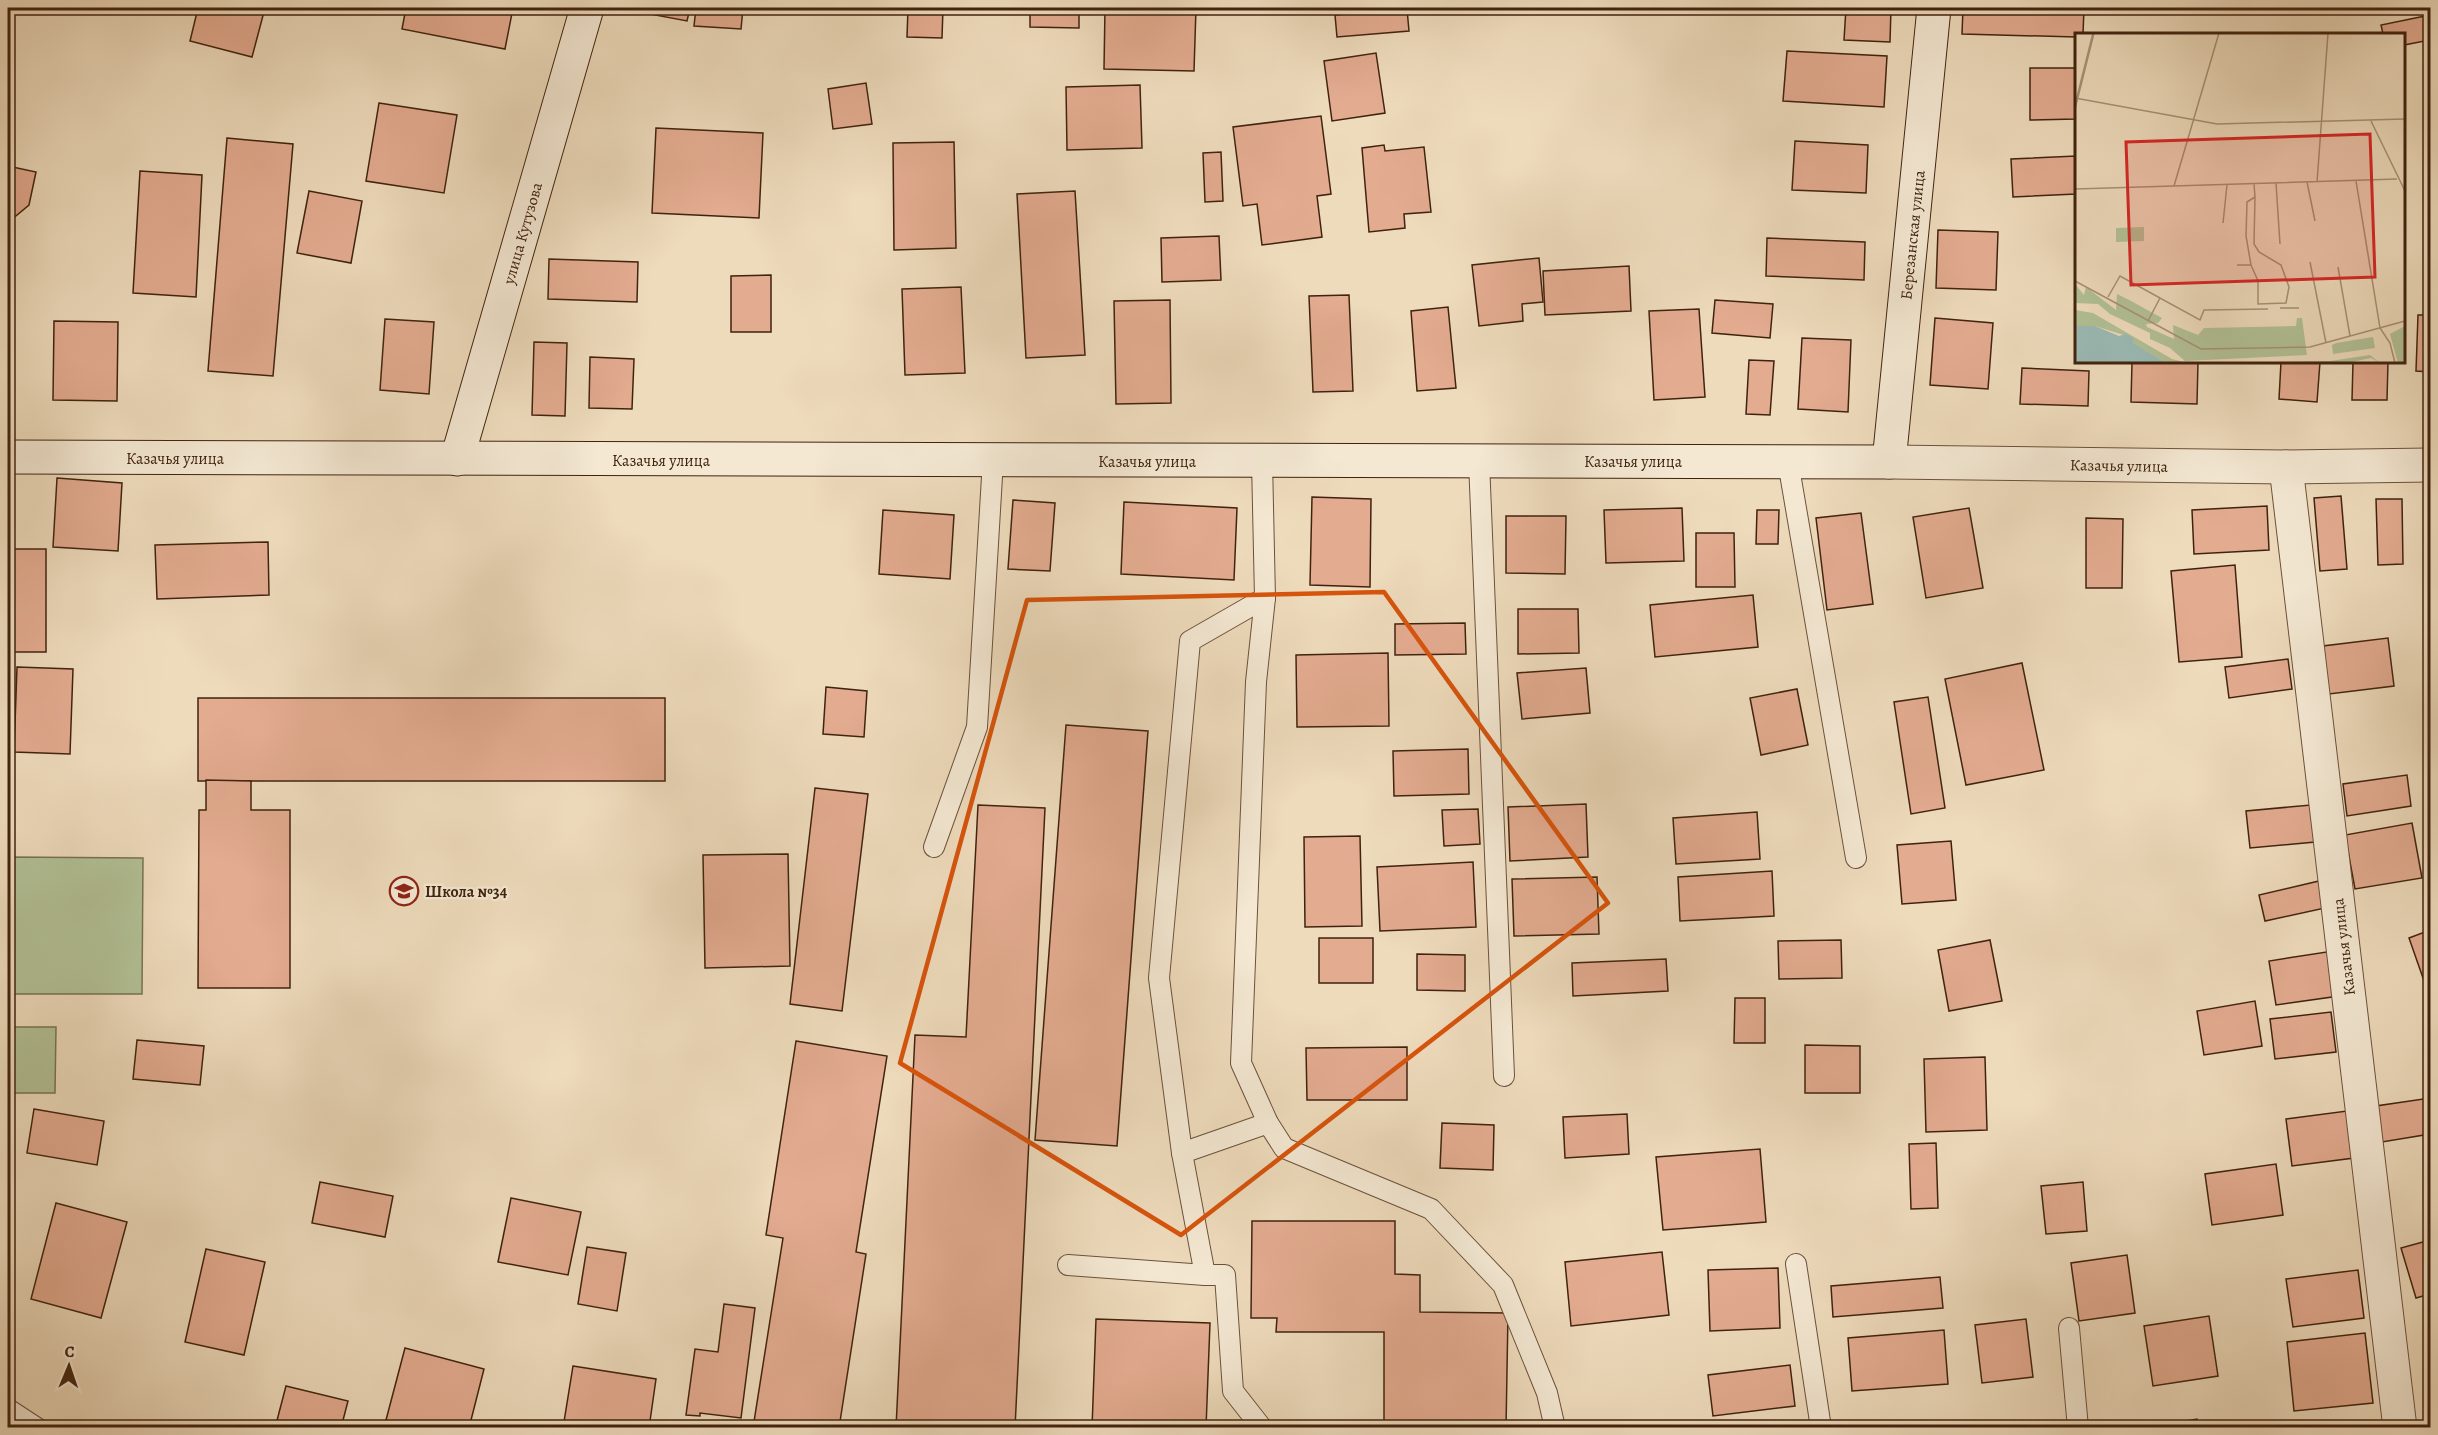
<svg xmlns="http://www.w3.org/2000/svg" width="2438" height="1435" viewBox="0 0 2438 1435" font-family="Alegreya,serif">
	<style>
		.green { fill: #b2c196; stroke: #797252; stroke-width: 1.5 }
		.building { fill: #e3ab90; stroke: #40230e; stroke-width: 1.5 }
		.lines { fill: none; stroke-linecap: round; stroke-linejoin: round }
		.lane-casing { stroke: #6c513a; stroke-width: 22 }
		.street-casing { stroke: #6c513a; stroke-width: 35 }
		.secondary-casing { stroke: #40230e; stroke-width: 35 }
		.lane { stroke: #f4e8d3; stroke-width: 20 }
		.street { stroke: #f4e8d3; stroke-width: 33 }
		.secondary { stroke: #f4e8d3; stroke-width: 33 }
		.marked { fill: none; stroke: #d7540c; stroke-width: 4.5; stroke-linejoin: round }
		.labels { text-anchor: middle; stroke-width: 4.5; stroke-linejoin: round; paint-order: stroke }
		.street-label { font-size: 16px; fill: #40230e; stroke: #f4e8d3 }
		.poi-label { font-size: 16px; font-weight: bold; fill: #40230e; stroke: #f4e8d3; text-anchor: start }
		.inset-road { fill: none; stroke: #a89176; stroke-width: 1.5 }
		.view { fill: #d62828; fill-opacity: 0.15; stroke: #d62828; stroke-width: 3 }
		.inset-edge { fill: none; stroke: #40230e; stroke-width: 3 }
	</style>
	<rect width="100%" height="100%" fill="#eedbbc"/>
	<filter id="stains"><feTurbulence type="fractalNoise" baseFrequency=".00333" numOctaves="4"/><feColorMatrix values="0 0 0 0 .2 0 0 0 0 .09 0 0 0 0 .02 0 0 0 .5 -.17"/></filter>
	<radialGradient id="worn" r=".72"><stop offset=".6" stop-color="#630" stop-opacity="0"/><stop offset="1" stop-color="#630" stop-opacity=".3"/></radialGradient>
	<g class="green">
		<path d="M8 857 143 858 142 994H8Z"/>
		<path d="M8 1027H56L55 1093H8Z"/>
	</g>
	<g class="building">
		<path d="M198 8H265L252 57 190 41Z"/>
		<path d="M406 8H513L505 49 402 29Z"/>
		<path d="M623 8H690L687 21 623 9Z"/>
		<path d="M696 8H743L741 29 694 26Z"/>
		<path d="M908 8H943L942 38 907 37Z"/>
		<path d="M1030 8H1079V28L1030 27Z"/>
		<path d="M1105 8H1196L1194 71 1104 69Z"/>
		<path d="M1846 8H1891L1890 42 1844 40Z"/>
		<path d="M1963 8H2084L2083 34H2076V37L1962 34Z"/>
		<path d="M1407 9 1409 31 1337 37 1335 15Z"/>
		<path d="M2430 15V40L2404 45V34H2383L2381 25Z"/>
		<path d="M1787 51 1887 56 1884 107 1783 101Z"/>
		<path d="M1376 53 1385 113 1332 121 1324 61Z"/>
		<path d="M2030 68H2076V119L2030 120Z"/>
		<path d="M866 83 872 124 833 129 828 89Z"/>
		<path d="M1140 85 1142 148 1067 150 1066 87Z"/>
		<path d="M379 103 457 115 444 193 366 181Z"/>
		<path d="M1321 116 1331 194 1317 196 1322 237 1262 245 1257 204 1243 206 1233 127Z"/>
		<path d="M656 128 763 133 759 218 652 213Z"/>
		<path d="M227 138 293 144 273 376 208 371Z"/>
		<path d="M1795 141 1868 145 1866 193 1792 190Z"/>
		<path d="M954 142 956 248 894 250 893 143Z"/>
		<path d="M1384 145 1385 151 1424 147 1431 212 1404 214 1405 228 1369 232 1362 148Z"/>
		<path d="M1221 152 1223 201 1205 202 1203 153Z"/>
		<path d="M2076 156V194L2013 197 2011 159Z"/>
		<path d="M8 166 36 172 29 205 11 220H8Z"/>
		<path d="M140 171 202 175 196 297 133 293Z"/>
		<path d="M309 191 362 201 351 263 297 253Z"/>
		<path d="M1075 191 1085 355 1026 358 1017 194Z"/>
		<path d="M1938 230 1998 232 1996 290 1936 288Z"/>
		<path d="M1219 236 1221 280 1162 282 1161 238Z"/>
		<path d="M1767 238 1865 242 1864 280 1766 276Z"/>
		<path d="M1539 258 1543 302 1522 304 1523 321 1479 326 1472 265Z"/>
		<path d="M549 259 638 262 637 302 548 299Z"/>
		<path d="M1629 266 1631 311 1545 315 1543 271Z"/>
		<path d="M771 275V332H731V276Z"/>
		<path d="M961 287 965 373 905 375 902 289Z"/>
		<path d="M1349 295 1353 391 1313 392 1309 296Z"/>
		<path d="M1170 300 1171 403 1116 404 1114 301Z"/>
		<path d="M1715 300 1773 304 1770 338 1712 333Z"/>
		<path d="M1448 307 1456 388 1417 391 1411 311Z"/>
		<path d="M1699 309 1705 397 1654 400 1649 311Z"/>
		<path d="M2418 315H2430V372L2416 371Z"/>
		<path d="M1935 318 1993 323 1988 389 1930 385Z"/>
		<path d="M385 319 434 322 429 394 380 390Z"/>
		<path d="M54 321 118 322 117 401 53 400Z"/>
		<path d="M1802 338 1851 340 1848 412 1798 409Z"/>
		<path d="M534 342 567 343 565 416 532 415Z"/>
		<path d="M590 357 634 359 632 409 589 408Z"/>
		<path d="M1749 360 1774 361 1770 415 1746 414Z"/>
		<path d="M2132 362H2198L2197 404 2131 402Z"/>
		<path d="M2281 362H2320L2317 402 2279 399Z"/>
		<path d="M2353 362H2388L2387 400H2352Z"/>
		<path d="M2022 368 2089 371 2088 406 2020 404Z"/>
		<path d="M57 478 122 483 118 551 53 547Z"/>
		<path d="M2341 496 2347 569 2320 571 2314 498Z"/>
		<path d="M1312 497 1371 499 1370 587 1310 585Z"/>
		<path d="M2376 499H2402L2403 564 2378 565Z"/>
		<path d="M1013 500 1055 503 1050 571 1008 569Z"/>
		<path d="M1124 502 1237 508 1234 580 1121 574Z"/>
		<path d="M2267 506 2269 550 2194 554 2192 510Z"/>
		<path d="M1682 508 1684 561 1606 563 1604 510Z"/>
		<path d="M1969 508 1983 588 1926 598 1913 517Z"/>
		<path d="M883 510 954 515 950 579 879 574Z"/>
		<path d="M1757 510H1779L1778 544H1756Z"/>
		<path d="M1861 513 1873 604 1827 610 1816 518Z"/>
		<path d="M1506 516H1566L1565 574 1506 573Z"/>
		<path d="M2086 518 2123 519 2122 588H2086Z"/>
		<path d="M1696 533H1734L1735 587H1696Z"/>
		<path d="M268 542 269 595 157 599 155 545Z"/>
		<path d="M9 549H46V652H8Z"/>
		<path d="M2235 565 2242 657 2179 662 2171 571Z"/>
		<path d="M1753 595 1758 647 1655 657 1650 605Z"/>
		<path d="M1518 609H1578L1579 653 1518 654Z"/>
		<path d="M1465 623 1466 654 1395 655V624Z"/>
		<path d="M2388 638 2394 686 2329 694 2323 646Z"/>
		<path d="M1388 653 1389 726 1297 727 1296 655Z"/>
		<path d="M2288 659 2292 689 2229 698 2225 667Z"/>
		<path d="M2022 663 2044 770 1966 785 1945 679Z"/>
		<path d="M17 667 73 669 70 754 14 752Z"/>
		<path d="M1586 668 1590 713 1522 719 1517 673Z"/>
		<path d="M826 687 867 691 864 737 823 734Z"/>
		<path d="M1797 689 1808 745 1761 755 1750 698Z"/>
		<path d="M1928 697 1945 808 1911 814 1894 702Z"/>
		<rect x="198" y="698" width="467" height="83"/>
		<path d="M1066 725 1148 731 1117 1146 1035 1140Z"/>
		<path d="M1468 749 1469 794 1394 796 1393 751Z"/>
		<path d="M2407 775 2411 806 2347 816 2343 784Z"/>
		<path d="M206 780 251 781V810H290V988H198L199 810H206Z"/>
		<path d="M815 788 868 794 842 1011 790 1004Z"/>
		<path d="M1586 804 1588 857 1510 861 1508 807Z"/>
		<path d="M978 805 1045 808 1015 1428H896L915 1035 966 1037Z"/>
		<path d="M2311 805 2315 842 2250 848 2246 811Z"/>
		<path d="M1478 809 1480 844 1444 846 1442 810Z"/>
		<path d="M1757 812 1760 859 1676 864 1673 818Z"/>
		<path d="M2412 823 2422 878 2355 889 2345 835Z"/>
		<path d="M1360 836 1362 926 1305 927 1304 837Z"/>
		<path d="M1951 841 1956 900 1902 904 1897 845Z"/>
		<path d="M788 854 790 966 705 968 703 855Z"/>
		<path d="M1473 862 1476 927 1380 931 1377 867Z"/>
		<path d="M1772 871 1774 916 1680 921 1678 877Z"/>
		<path d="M1597 877 1599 934 1514 936 1512 879Z"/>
		<path d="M2319 881 2325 908 2265 921 2259 895Z"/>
		<path d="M2430 930V998L2409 938Z"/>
		<rect x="1319" y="938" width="54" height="45"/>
		<path d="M1841 940 1842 978 1779 979 1778 941Z"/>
		<path d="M1990 940 2002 1001 1949 1011 1938 950Z"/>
		<path d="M2333 951 2339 996 2276 1005 2269 961Z"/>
		<path d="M1417 954 1465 955V991L1417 990Z"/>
		<path d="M1666 959 1668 991 1573 996 1572 963Z"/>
		<path d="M1735 998H1765V1043H1734Z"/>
		<path d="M2255 1001 2262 1046 2204 1055 2197 1011Z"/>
		<path d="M2331 1012 2336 1052 2275 1059 2270 1019Z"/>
		<path d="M137 1040 204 1046 200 1085 133 1079Z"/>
		<path d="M796 1041 887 1056 856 1252 866 1254 839 1428H753L783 1238 766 1235Z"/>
		<path d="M1805 1045 1860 1046V1093H1805Z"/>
		<path d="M1407 1047V1100H1307L1306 1048Z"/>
		<path d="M1985 1057 1987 1130 1926 1132 1924 1059Z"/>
		<path d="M2430 1098V1134L2382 1142 2376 1106Z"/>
		<path d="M34 1109 104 1121 97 1165 27 1153Z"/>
		<path d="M2347 1111 2354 1158 2292 1166 2286 1119Z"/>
		<path d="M1627 1114 1629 1154 1565 1158 1563 1117Z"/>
		<path d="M1442 1123 1494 1125 1493 1170 1440 1168Z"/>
		<path d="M1936 1143 1938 1208 1911 1209 1909 1144Z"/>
		<path d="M1760 1149 1766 1222 1663 1230 1656 1157Z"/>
		<path d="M2276 1164 2283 1215 2212 1225 2205 1174Z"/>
		<path d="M320 1182 393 1196 385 1237 312 1223Z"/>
		<path d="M2083 1182 2087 1231 2046 1234 2041 1186Z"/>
		<path d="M511 1198 581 1212 568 1275 498 1262Z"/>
		<path d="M56 1203 127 1222 101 1318 31 1299Z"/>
		<path d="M1252 1221H1395V1274L1420 1275V1312L1508 1313 1506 1428H1384V1332H1276L1277 1318H1251Z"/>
		<path d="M2430 1240V1294L2416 1298 2401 1248Z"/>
		<path d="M587 1247 626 1253 617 1311 578 1304Z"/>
		<path d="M206 1249 265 1262 244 1355 185 1342Z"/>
		<path d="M1662 1252 1669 1315 1571 1326 1565 1262Z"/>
		<path d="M2127 1255 2135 1313 2079 1321 2071 1263Z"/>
		<path d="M1778 1268 1780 1328 1710 1331 1708 1270Z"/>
		<path d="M2358 1270 2364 1318 2293 1327 2286 1279Z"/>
		<path d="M1940 1277 1943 1308 1833 1317 1831 1286Z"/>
		<path d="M724 1304 755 1308 741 1418 700 1413V1416L686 1415 695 1349 718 1352Z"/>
		<path d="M2209 1316 2218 1376 2153 1386 2144 1326Z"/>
		<path d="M1096 1319 1210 1323 1206 1428H1092Z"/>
		<path d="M2026 1319 2033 1377 1982 1383 1975 1325Z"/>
		<path d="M1944 1330 1948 1384 1852 1391 1848 1338Z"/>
		<path d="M2365 1333 2373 1403 2294 1411 2287 1342Z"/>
		<path d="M405 1348 484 1369 469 1428H413L386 1420Z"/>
		<path d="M1790 1365 1795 1406 1713 1416 1708 1375Z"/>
		<path d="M573 1366 656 1379 649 1428H563Z"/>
		<path d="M286 1386 348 1401 341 1428H275Z"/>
		<path d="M2197 1419 2198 1428H2142Z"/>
	</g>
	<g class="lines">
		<g class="lane-casing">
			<g id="lane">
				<path d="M1479 461 1504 1076"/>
				<path d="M1788 462 1856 858"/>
				<path d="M1265 598 1256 682 1241 1063 1268 1123 1284 1148 1431 1209 1503 1285 1547 1393 1555 1428"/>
				<path d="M934 847 977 727 993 460"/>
				<path d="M1182 1153 1268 1123"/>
				<path d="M1796 1264 1821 1428"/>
				<path d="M1068 1265 1205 1275 1182 1153 1159 978 1190 641 1265 598 1262 461"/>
				<path d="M1205 1275H1225L1233 1391 1262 1428"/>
				<path d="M2069 1328 2078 1428"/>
				<path d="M8 1409 37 1428"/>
			</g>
		</g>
		<g class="street-casing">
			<g id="street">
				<path d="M1889 462 2286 467 2430 465"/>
				<path d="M2286 467 2400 1428"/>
			</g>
		</g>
		<g class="secondary-casing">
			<g id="secondary">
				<path d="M8 457 1889 462 1934 8"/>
				<path d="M457 459 587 8"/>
			</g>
		</g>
		<use href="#lane" class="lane"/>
		<use href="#street" class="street"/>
		<use href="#secondary" class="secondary"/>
	</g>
	<path class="marked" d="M1384 592 1608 903 1181 1235 900 1063 1027 600Z"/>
	<defs>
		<g id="school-ring" transform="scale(1.5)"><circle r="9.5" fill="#f4e8d3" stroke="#8f2418" stroke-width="1.5"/><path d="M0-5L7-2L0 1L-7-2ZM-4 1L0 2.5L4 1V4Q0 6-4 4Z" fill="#8f2418"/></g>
	</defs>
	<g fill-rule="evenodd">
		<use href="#school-ring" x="404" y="891"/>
	</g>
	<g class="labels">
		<g class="street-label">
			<text transform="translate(522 233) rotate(-74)" y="6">улица Кутузова</text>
			<text transform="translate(1912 235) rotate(-84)" y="6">Березанская улица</text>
			<text x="175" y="464">Казачья улица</text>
			<text x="661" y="466">Казачья улица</text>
			<text x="1147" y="467">Казачья улица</text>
			<text x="1633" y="467">Казачья улица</text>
			<text transform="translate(2119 465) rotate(1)" y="6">Казачья улица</text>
			<text transform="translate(2343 947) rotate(-97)" y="6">Казачья улица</text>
		</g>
		<g class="poi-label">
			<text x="425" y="897">Школа №34</text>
		</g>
	</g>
	<g transform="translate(2075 33)">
		<rect width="330" height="330" fill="#eedbbc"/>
		<path d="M69 194V208L41 209V195ZM0 251 9 262 11 254 41 277 42 261 56 268 87 285 83 290 71 291 72 294 99 306 98 292 123 302 129 295 221 293 222 285H227L232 322 110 328 95 315 75 306V300L35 281 23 271 0 270ZM0 277 18 280 97 326 112 330H91L57 310 58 305 20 293H0ZM330 293V330H323L315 301ZM298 304 300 315 258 321 257 312 261 310ZM295 322 305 330 296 325 272 330H148L255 328Z" fill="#b2c196"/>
		<path d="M0 293H20L44 303 51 301 58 305V310L91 330H0Z" fill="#9abab5"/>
		<path class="inset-road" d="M0 65 142 91 330 86M0 72 18 0M0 76 19 0M296 88 330 158M281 148 305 295 315 310 320 330M232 149 240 188M242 149 253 0M201 150 205 211M99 153 144 0M0 156 322 146M148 190 152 152M235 229 251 310M162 232H176L171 203 172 169 180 164 179 151M176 232 183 248V271L211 270 214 254 206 232 184 219 179 211 180 164M263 234 275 303M0 248 126 316 235 314 330 288M33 264 45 243 85 265M205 275H224M73 288 85 265 125 287 129 277 193 276"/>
		<path class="view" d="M295 101 300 244 56 252 51 109Z"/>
		<rect width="330" height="330" class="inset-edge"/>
	</g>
	<rect width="2438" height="1435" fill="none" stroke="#eedbbc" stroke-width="30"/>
	<rect x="9" y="9" width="2420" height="1417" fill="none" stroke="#40230e" stroke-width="3"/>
	<rect x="15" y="15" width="2408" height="1405" fill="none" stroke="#40230e" stroke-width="1.5"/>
	<g transform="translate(69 1366) rotate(2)" stroke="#f4e8d3" stroke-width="4.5" paint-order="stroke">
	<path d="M0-4.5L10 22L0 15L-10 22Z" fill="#40230e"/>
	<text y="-9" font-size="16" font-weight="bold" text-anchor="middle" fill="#40230e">С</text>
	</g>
	<rect width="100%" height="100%" filter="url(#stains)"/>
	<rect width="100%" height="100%" fill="url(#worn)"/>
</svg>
